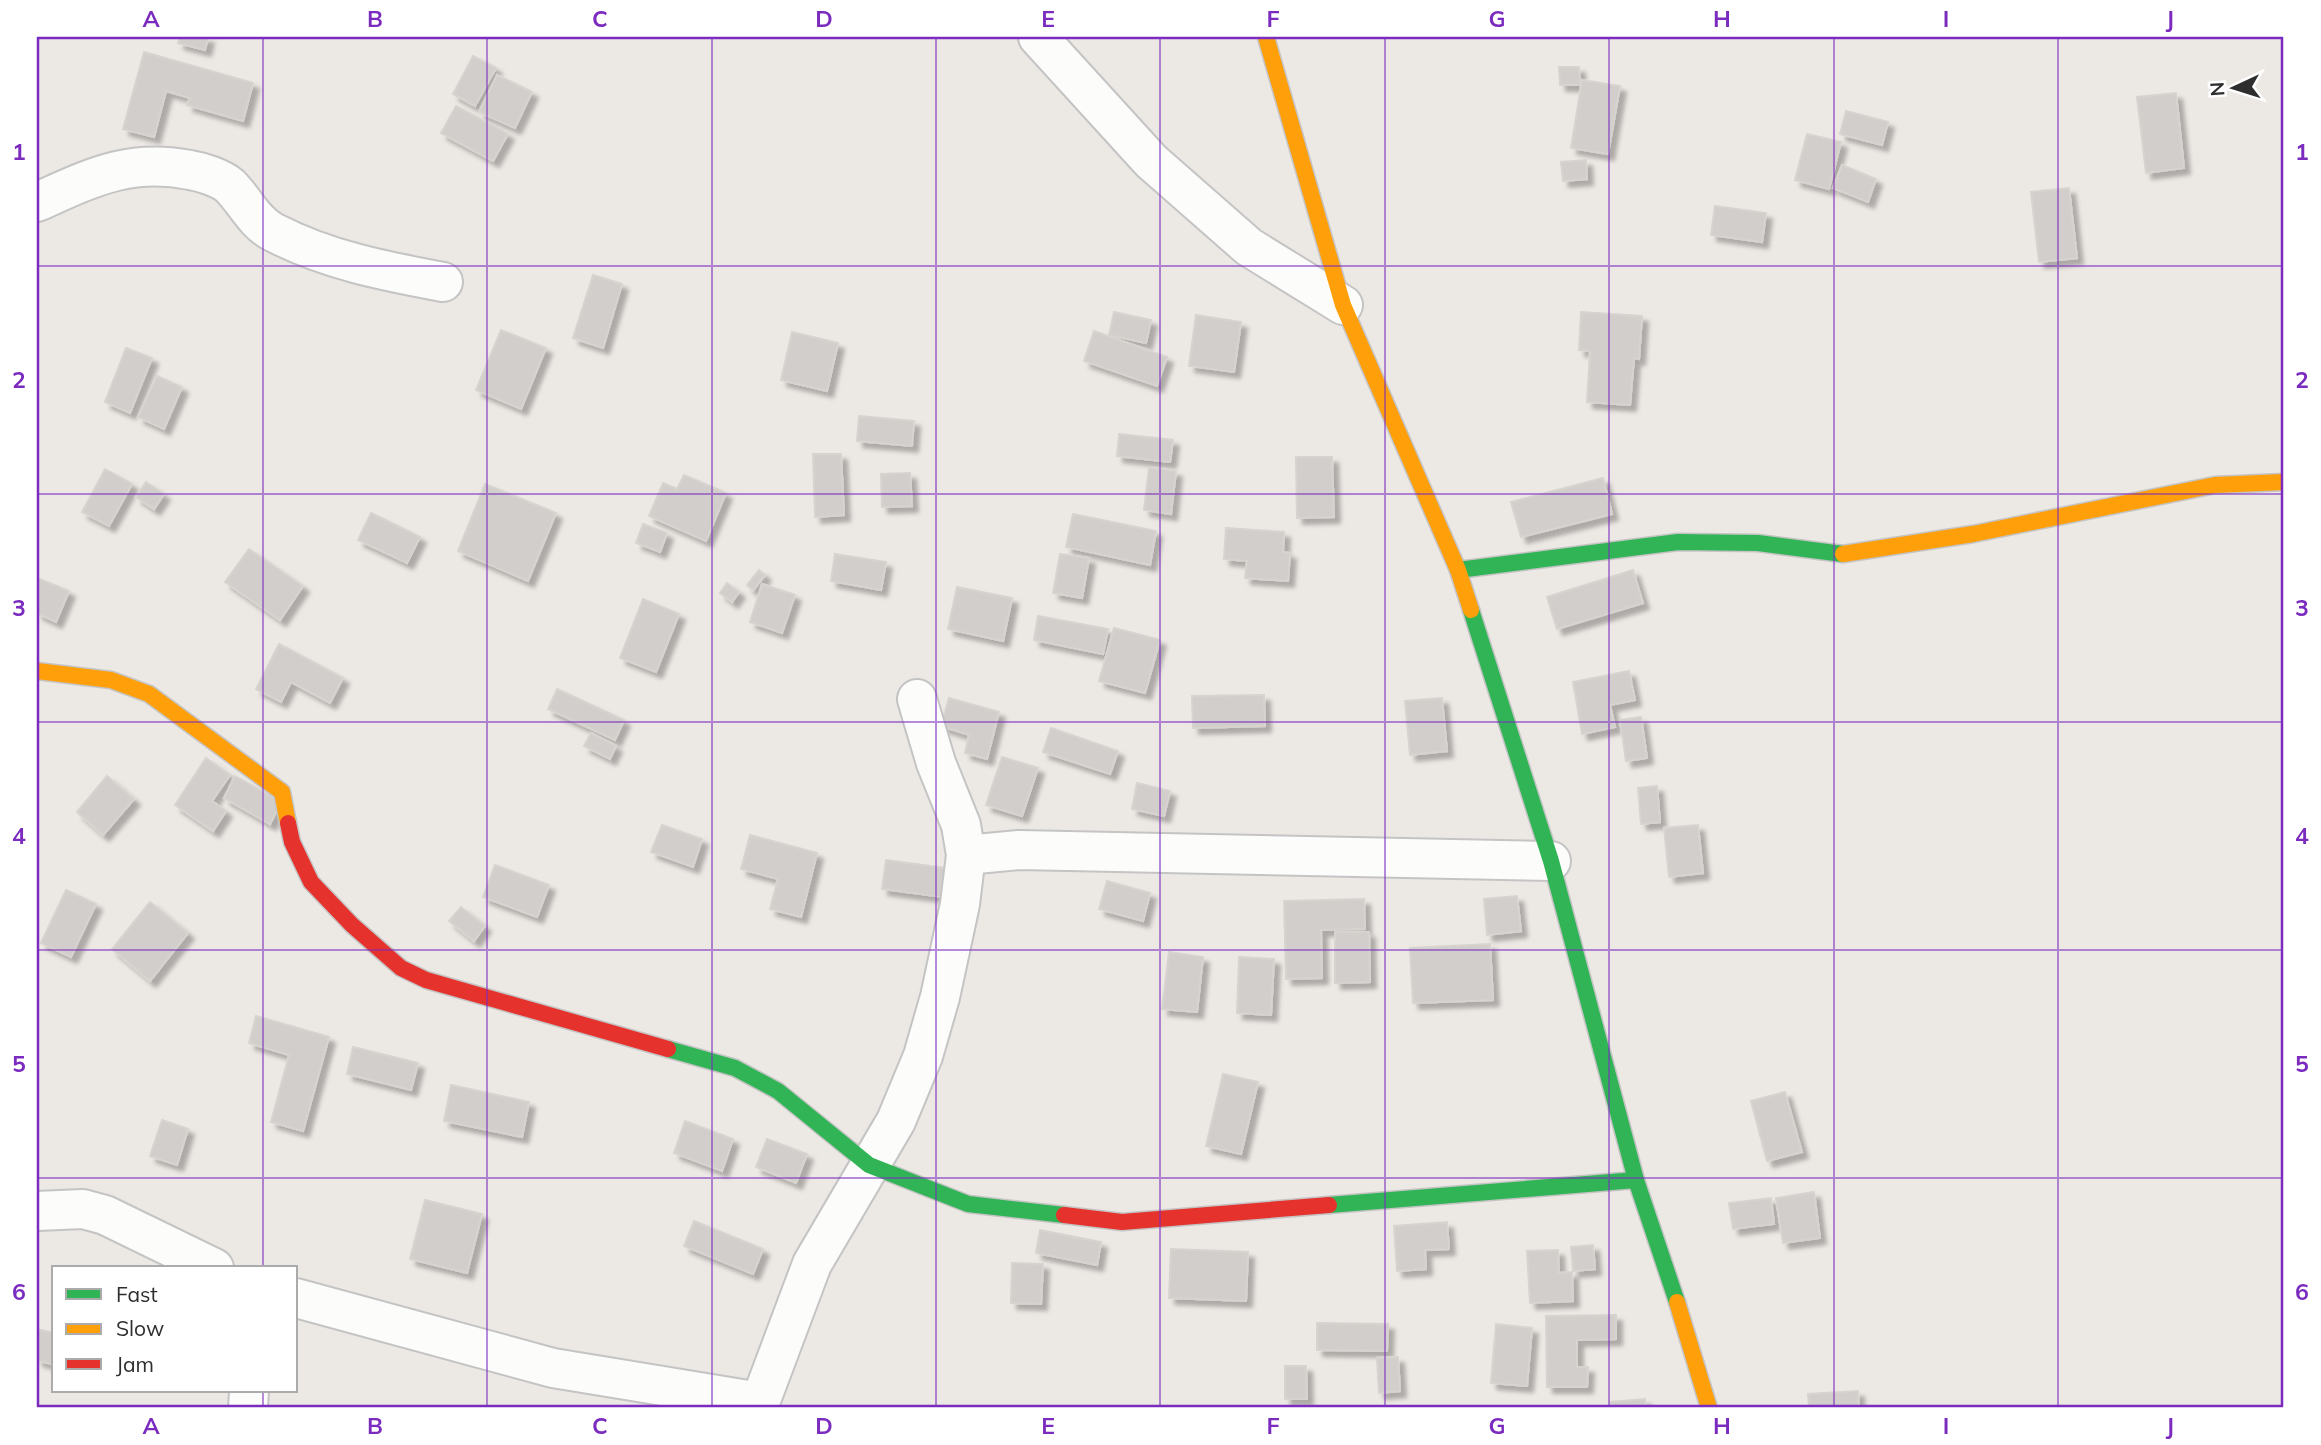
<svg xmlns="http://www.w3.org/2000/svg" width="2321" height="1445" viewBox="0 0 2321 1445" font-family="Mulish,sans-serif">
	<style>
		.building { fill: #d1cecb; stroke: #d7d4d0; stroke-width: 2; filter: url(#shadow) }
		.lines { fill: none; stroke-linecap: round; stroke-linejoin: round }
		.street-casing { stroke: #c5c4c5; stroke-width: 42 }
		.fast-casing { stroke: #c5c4c5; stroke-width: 19 }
		.slow-casing { stroke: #c5c4c5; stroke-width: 19 }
		.jam-casing { stroke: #c5c4c5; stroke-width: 19 }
		.street { stroke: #fcfcfb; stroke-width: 38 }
		.fast { stroke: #30b455; stroke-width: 16 }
		.slow { stroke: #ff9f0a; stroke-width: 16 }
		.jam { stroke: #e5322d; stroke-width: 16 }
		.grid { fill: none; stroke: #7b2cbf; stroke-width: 2; stroke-opacity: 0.55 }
		.neatline { fill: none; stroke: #7b2cbf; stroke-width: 2.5 }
		.grid-label { font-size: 23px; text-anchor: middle; font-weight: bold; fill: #7b2cbf }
	</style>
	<defs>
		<filter id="shadow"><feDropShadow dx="6" dy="6" stdDeviation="2" flood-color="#0004"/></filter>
	</defs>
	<rect width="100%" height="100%" fill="#ece8e4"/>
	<g class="building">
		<path d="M180 37H208L205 50 178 43Z"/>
		<path d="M144 52 253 83 243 121 187 105 190 98 166 91 154 137 123 129Z"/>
		<path d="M473 56 496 68 475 106 453 94Z"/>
		<path d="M1559 67H1579L1580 85H1560Z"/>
		<path d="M497 75 532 92 515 128 479 112Z"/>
		<path d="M1582 80 1620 86 1608 154 1571 148Z"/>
		<path d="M2176 93 2184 168 2146 173 2137 97Z"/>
		<path d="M456 106 508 134 493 161 441 133Z"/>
		<path d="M1846 111 1888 122 1882 145 1840 134Z"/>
		<path d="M1807 134 1841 142 1829 189 1795 180Z"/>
		<path d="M1586 160 1587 179 1563 181 1561 162Z"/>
		<path d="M1842 165 1876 179 1868 202 1833 188Z"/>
		<path d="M2069 188 2077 258 2039 262 2031 192Z"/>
		<path d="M1715 206 1766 213 1762 242 1711 235Z"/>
		<path d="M593 275 622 284 603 348 573 338Z"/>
		<path d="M1114 312 1151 320 1146 343 1109 335Z"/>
		<path d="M1581 312 1642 316 1639 359 1634 358 1630 405 1587 402 1590 351 1579 350Z"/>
		<path d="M1196 315 1241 322 1234 372 1189 366Z"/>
		<path d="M501 330 546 348 521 409 476 390Z"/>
		<path d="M1094 331 1167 357 1157 386 1084 361Z"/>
		<path d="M792 332 838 343 827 391 781 380Z"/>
		<path d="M126 348 152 358 130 413 105 402Z"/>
		<path d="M157 376 182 387 164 429 138 417Z"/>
		<path d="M859 416 914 421 912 446 857 441Z"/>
		<path d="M1119 434 1173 440 1170 462 1117 456Z"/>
		<path d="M813 454H841L844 515 815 517Z"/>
		<path d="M1296 457H1332L1334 517 1297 518Z"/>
		<path d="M1149 468 1176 471 1171 514 1144 510Z"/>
		<path d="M105 469 132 484 109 526 82 512Z"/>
		<path d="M910 473 912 506 882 507 881 474Z"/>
		<path d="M684 475 726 493 706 541 649 516 663 483 677 489Z"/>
		<path d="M1603 478 1612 514 1521 537 1511 502Z"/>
		<path d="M146 482 164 494 154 509 136 497Z"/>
		<path d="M485 484 556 513 528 581 458 551Z"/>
		<path d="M371 513 420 537 407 563 358 540Z"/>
		<path d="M1073 514 1156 531 1150 565 1066 547Z"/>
		<path d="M643 524 667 533 660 552 636 543Z"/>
		<path d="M1226 528 1284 532 1283 552 1290 553 1288 581 1245 578 1247 561 1224 559Z"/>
		<path d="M249 549 303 586 280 620 225 582Z"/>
		<path d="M835 554 886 562 881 590 831 581Z"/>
		<path d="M1060 554 1089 558 1082 598 1053 593Z"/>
		<path d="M759 570 765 575 753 590 747 585Z"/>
		<path d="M1633 570 1643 603 1557 629 1547 597Z"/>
		<path d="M37 578 69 591 56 622 37 613Z"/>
		<path d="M727 583 739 592 732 602 720 593Z"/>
		<path d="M762 584 795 595 782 633 750 622Z"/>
		<path d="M957 587 1012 598 1003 641 948 629Z"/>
		<path d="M643 599 679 614 656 672 620 658Z"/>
		<path d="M1038 616 1108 629 1103 654 1034 640Z"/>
		<path d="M1114 628 1160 640 1145 693 1099 681Z"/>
		<path d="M279 644 343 678 330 703 291 682 281 702 256 689Z"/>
		<path d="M1629 671 1635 700 1610 705 1615 727 1582 734 1573 682Z"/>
		<path d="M557 689 624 720 615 740 548 709Z"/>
		<path d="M1264 695 1265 726 1193 728 1192 696Z"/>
		<path d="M949 698 999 712 987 759 965 753 969 735 941 726Z"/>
		<path d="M1442 698 1447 751 1410 755 1405 701Z"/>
		<path d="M1641 717 1647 758 1626 761 1620 720Z"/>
		<path d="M1051 728 1118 751 1110 774 1043 752Z"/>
		<path d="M591 733 616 746 610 759 584 746Z"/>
		<path d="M1002 757 1038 768 1022 816 986 805Z"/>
		<path d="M206 758 230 775 212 801 226 811 213 831 175 805Z"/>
		<path d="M107 776 134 799 103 835 77 812Z"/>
		<path d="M235 776 281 802 270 824 224 798Z"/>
		<path d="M1137 783 1170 791 1164 816 1132 809Z"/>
		<path d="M1657 786 1660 822 1641 824 1638 788Z"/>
		<path d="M662 825 702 839 693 867 651 852Z"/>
		<path d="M1698 825 1703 873 1669 877 1664 828Z"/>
		<path d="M750 835 817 853 801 917 770 909 778 879 741 869Z"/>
		<path d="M886 860 946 868 942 897 882 889Z"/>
		<path d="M495 865 549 885 537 917 483 897Z"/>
		<path d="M1107 881 1150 893 1143 921 1099 909Z"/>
		<path d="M66 890 96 904 71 957 41 943Z"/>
		<path d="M1517 896 1521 931 1487 935 1484 899Z"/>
		<path d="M1364 899 1365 929 1321 930 1322 978 1286 979 1284 901Z"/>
		<path d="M150 902 188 933 150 981 112 949Z"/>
		<path d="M461 907 485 926 474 941 449 921Z"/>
		<path d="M1335 932H1369L1370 982 1335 983Z"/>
		<path d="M1490 944 1493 1000 1413 1003 1410 948Z"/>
		<path d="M1169 952 1203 957 1197 1012 1162 1009Z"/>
		<path d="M1239 957 1274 959 1271 1015 1237 1013Z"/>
		<path d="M256 1016 329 1037 303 1131 271 1122 289 1055 249 1043Z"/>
		<path d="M353 1047 418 1063 411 1090 347 1074Z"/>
		<path d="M1223 1074 1258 1082 1241 1154 1206 1146Z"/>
		<path d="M451 1085 529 1102 522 1137 444 1121Z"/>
		<path d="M1785 1092 1802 1152 1767 1161 1751 1101Z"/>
		<path d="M162 1120 188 1129 177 1165 150 1156Z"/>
		<path d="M685 1121 733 1139 722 1171 674 1153Z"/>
		<path d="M767 1139 807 1154 796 1183 756 1167Z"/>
		<path d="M1814 1192 1820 1238 1783 1243 1776 1198Z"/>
		<path d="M1771 1198 1774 1224 1733 1229 1729 1203Z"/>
		<path d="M425 1200 482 1214 467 1273 410 1259Z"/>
		<path d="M694 1221 763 1249 753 1274 684 1246Z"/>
		<path d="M1447 1222 1449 1249 1425 1250 1426 1269 1397 1271 1394 1226Z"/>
		<path d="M1040 1230 1101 1242 1097 1265 1036 1253Z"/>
		<path d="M1593 1245 1595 1269 1573 1271 1571 1247Z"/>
		<path d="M1171 1249 1248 1252 1246 1301 1169 1298Z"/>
		<path d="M1558 1250 1559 1273 1572 1272 1573 1301 1530 1303 1527 1251Z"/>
		<path d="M1012 1263 1043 1264 1041 1304 1011 1303Z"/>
		<path d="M1616 1315V1339L1577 1340V1367H1588L1587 1387H1547L1546 1316Z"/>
		<path d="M1317 1323 1388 1324 1387 1351 1317 1350Z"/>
		<path d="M1496 1324 1532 1328 1527 1386 1491 1383Z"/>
		<path d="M37 1329 54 1333V1365L37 1360Z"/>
		<path d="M1398 1357 1400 1391 1379 1393 1377 1358Z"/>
		<path d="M1285 1366H1306L1307 1399H1285Z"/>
		<path d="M1858 1391 1859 1408H1809L1808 1394Z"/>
		<path d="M1645 1399 1646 1408H1611L1610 1402Z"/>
	</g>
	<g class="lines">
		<g class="street-casing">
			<g id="street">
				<path d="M1038 37 1151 161 1249 247 1343 305"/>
				<path d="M37 202C91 178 129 158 190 170 202 172 221 178 230 186 245 201 254 222 273 232 327 260 384 271 443 282"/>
				<path d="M966 855 1019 850 1551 861"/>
				<path d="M37 1211 83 1209 105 1215 214 1268"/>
				<path d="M296 1298 553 1368 760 1402"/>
				<path d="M248 1408 249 1391"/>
				<path d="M758 1408 812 1264 896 1121 923 1056 940 997 960 904 966 855 961 825 936 763 917 699"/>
			</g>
		</g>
		<g class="fast-casing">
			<g id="fast">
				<path d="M1458 570 1678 542 1758 543 1843 554"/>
				<path d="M1471 610 1551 861 1636 1180 1677 1302"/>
				<path d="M668 1049 735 1068 778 1091 869 1165 968 1204 1064 1215"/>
				<path d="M1329 1205 1636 1180"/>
			</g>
		</g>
		<g class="slow-casing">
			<g id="slow">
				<path d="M1266 37 1343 305 1458 570 1471 610"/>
				<path d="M1843 554 1973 534 2215 485 2284 482"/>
				<path d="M37 671 111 680 149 694 282 792 288 823"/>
				<path d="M1677 1302 1709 1408"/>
			</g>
		</g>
		<g class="jam-casing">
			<g id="jam">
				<path d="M288 823 292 842 311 882 352 925 401 968 426 980 668 1049"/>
				<path d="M1064 1215 1122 1222 1329 1205"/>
			</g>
		</g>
		<use href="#street" class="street"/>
		<use href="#fast" class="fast"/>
		<use href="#slow" class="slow"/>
		<use href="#jam" class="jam"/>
	</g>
	<path class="grid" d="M263 37V1268M487 37V1408M712 37V1408M936 37V1408M1160 37V1408M1385 37V1408M1609 37V1408M1834 37V1408M2058 37V1408M37 266H2284M37 494H2284M37 722H2284M37 950H2284M37 1178H2284M263 1391V1408"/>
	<rect width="2321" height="1445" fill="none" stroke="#ffffff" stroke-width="77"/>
	<rect x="52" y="1266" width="245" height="126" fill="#ffffff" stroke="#ababab" stroke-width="2"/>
	<rect x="66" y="1289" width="35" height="10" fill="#30b455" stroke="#ababab" stroke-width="2"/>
	<text x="116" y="1302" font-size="21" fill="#2e2e2e">Fast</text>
	<rect x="66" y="1324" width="35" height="10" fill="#ff9f0a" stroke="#ababab" stroke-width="2"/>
	<text x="116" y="1336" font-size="21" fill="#2e2e2e">Slow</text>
	<rect x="66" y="1359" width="35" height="10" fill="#e5322d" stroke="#ababab" stroke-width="2"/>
	<text x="116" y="1372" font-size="21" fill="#2e2e2e">Jam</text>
	<g transform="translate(2234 88) rotate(266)" stroke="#ffffff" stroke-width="5" paint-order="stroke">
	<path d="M0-5L12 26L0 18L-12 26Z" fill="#2e2e2e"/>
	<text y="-10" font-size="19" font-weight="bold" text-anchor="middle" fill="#2e2e2e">N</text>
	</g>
	<rect x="38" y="38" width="2244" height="1368" class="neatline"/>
	<g class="grid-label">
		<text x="151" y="27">A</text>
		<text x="375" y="27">B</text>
		<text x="600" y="27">C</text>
		<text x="824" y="27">D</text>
		<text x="1048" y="27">E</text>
		<text x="1273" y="27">F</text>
		<text x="1497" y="27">G</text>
		<text x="1722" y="27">H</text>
		<text x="1946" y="27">I</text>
		<text x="2170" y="27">J</text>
		<text x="19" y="160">1</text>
		<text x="2302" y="160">1</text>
		<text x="19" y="388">2</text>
		<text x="2302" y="388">2</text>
		<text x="19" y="616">3</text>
		<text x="2302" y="616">3</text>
		<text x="19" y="844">4</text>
		<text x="2302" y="844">4</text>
		<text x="19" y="1072">5</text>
		<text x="2302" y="1072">5</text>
		<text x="19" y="1300">6</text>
		<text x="2302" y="1300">6</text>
		<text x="151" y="1434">A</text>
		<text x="375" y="1434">B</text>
		<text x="600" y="1434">C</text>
		<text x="824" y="1434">D</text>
		<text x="1048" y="1434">E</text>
		<text x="1273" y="1434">F</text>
		<text x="1497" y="1434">G</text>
		<text x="1722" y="1434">H</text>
		<text x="1946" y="1434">I</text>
		<text x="2170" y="1434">J</text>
	</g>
</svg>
